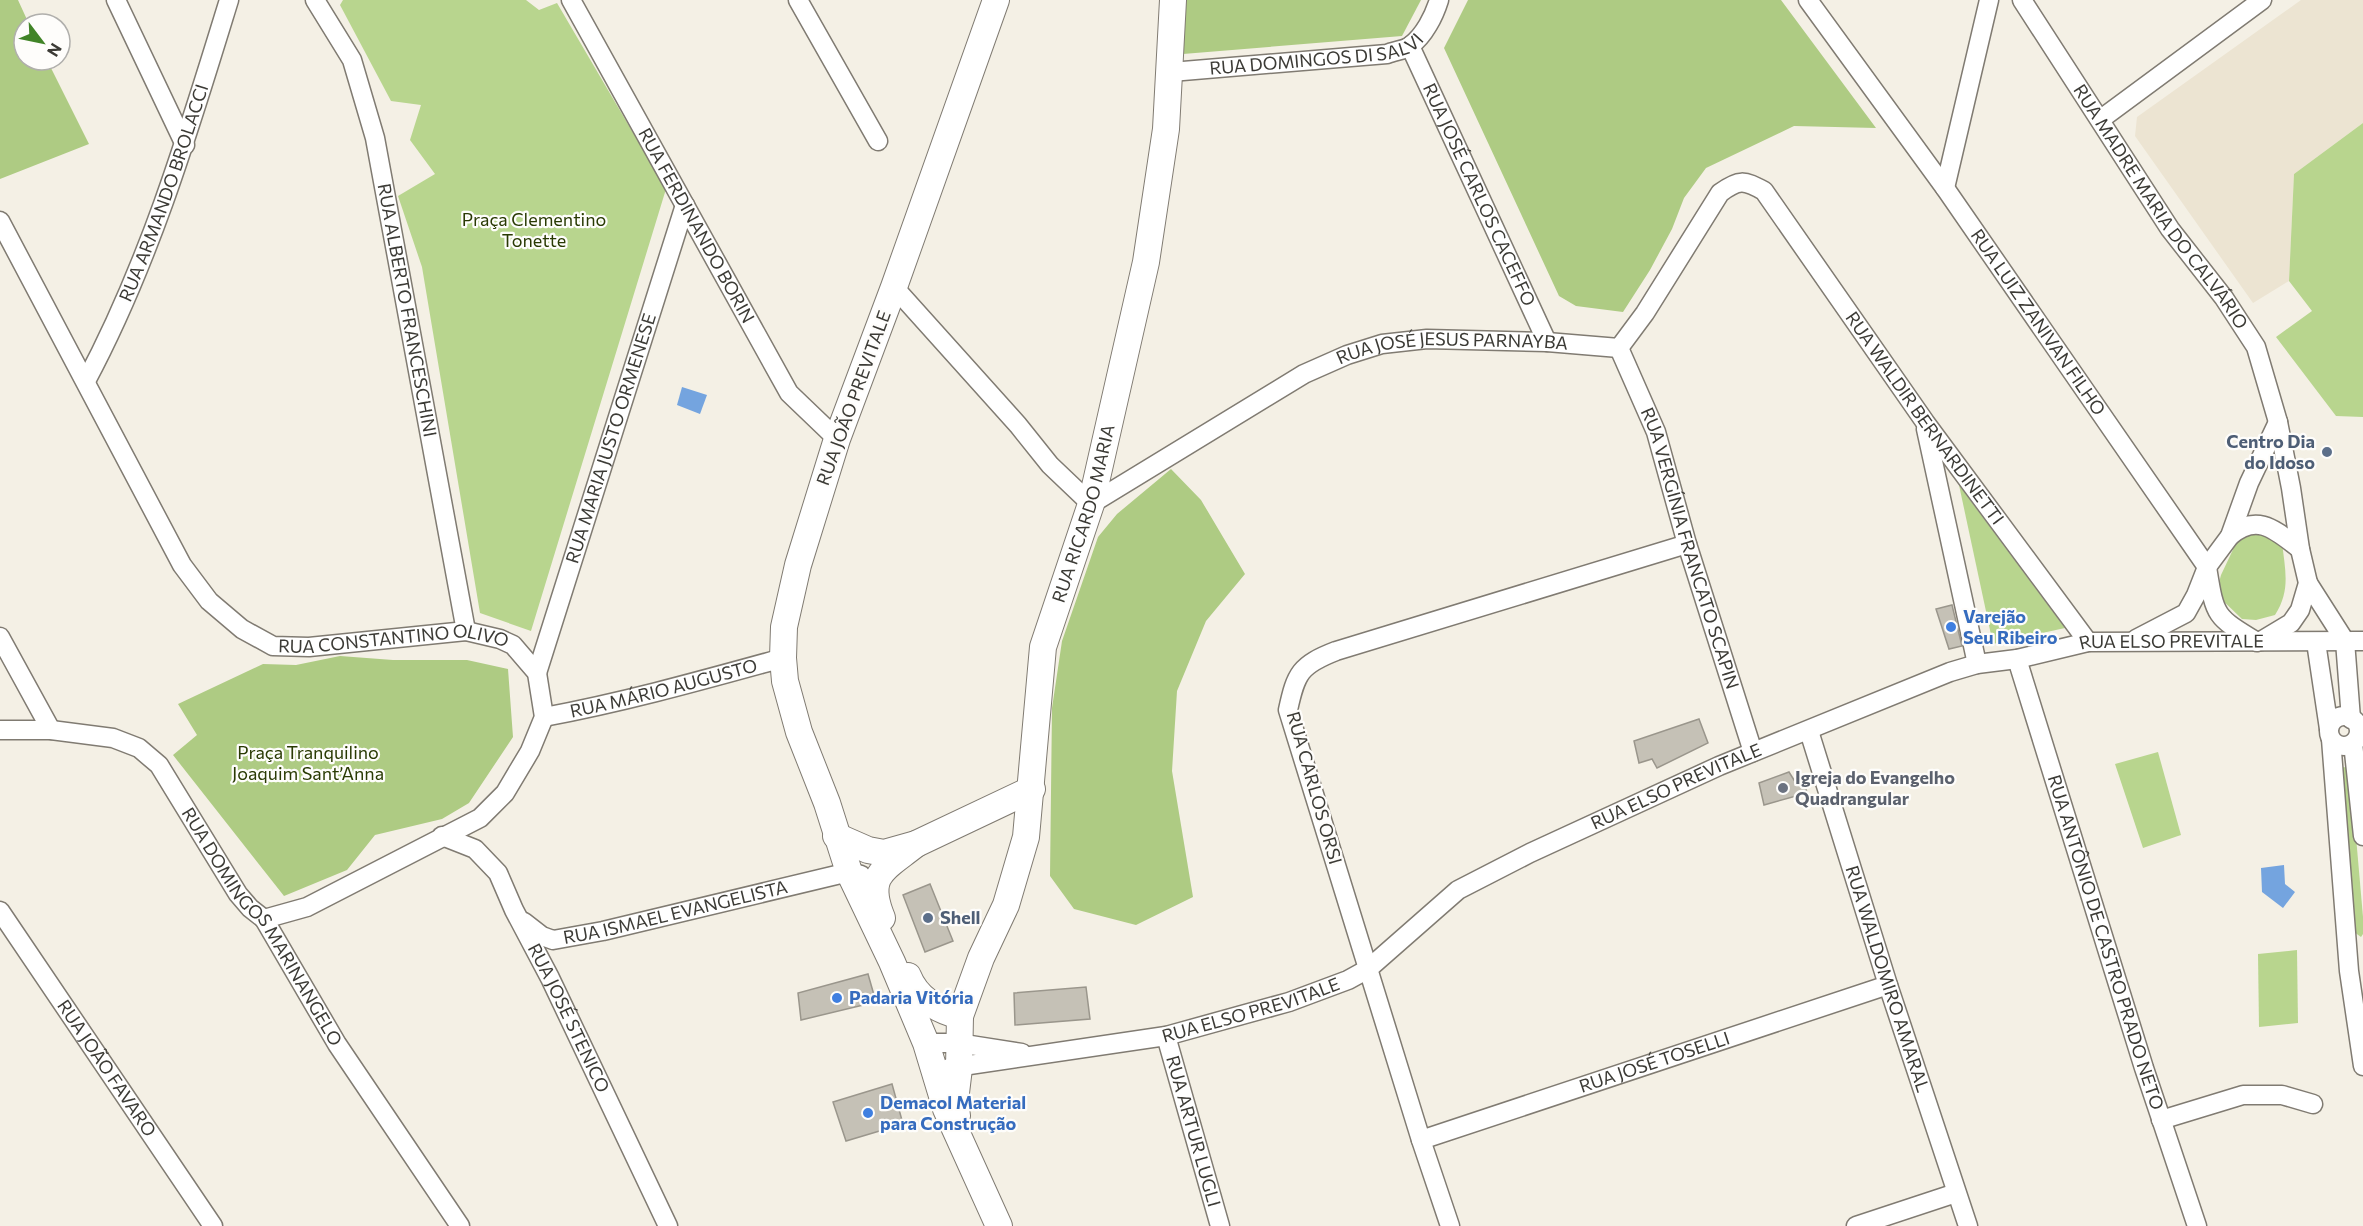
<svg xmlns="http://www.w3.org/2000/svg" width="2363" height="1226" viewBox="0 0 2363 1226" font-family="Commissioner,sans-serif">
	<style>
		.built { fill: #ece4d2 }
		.green { fill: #b8d58e }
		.forest { fill: #aecb83 }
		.water { fill: #74a4df }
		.building { fill: #c5c1b6; stroke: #9a968c; stroke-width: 1.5 }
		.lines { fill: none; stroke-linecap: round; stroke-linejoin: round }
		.minor-casing { stroke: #807b72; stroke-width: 21 }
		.secondary-casing { stroke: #807b72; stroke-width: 28 }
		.minor { stroke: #fff; stroke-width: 18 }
		.secondary { stroke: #fff; stroke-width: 26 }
		.service-dot { fill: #5c6f8a; stroke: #fefdfb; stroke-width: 2 }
		.shop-dot { fill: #3f7fe0; stroke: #fefdfb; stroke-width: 2 }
		.worship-dot { fill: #6b7280; stroke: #fefdfb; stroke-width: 2 }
		.labels { text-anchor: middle; stroke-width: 4.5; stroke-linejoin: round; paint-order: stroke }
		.street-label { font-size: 18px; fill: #3c3b36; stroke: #fefdfb }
		.park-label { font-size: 18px; fill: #293a03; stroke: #fefdfb }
		.service-label { font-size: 18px; font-weight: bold; fill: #4e5e75; stroke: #fefdfb; text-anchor: end }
		.shop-label { font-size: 18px; font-weight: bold; fill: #366cbe; stroke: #fefdfb; text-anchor: start }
		.worship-label { font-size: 18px; font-weight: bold; fill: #5b616d; stroke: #fefdfb; text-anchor: start }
	</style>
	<rect width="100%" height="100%" fill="#f4f0e5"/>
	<path class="built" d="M2301 0H2363V123L2294 174 2289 281 2253 303 2135 136 2137 117Z"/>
	<g class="green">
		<path d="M343 0H526L539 10 557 3 666 189 531 631 480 613 422 267 398 196 435 174 410 140 421 105 391 101 340 5Z"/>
		<path d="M2363 123V417L2336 416 2276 337 2312 311 2289 281 2294 174Z"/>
		<path d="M1959 485 2065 628 1993 644Z"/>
		<path d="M2258 532 2282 542C2285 570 2291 590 2275 615L2256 620 2242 619 2216 594 2221 575 2238 539Z"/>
		<path d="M2158 752 2181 835 2143 848 2115 764Z"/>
		<path d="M2343 767 2350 768 2363 917V934L2361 937 2354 932 2341 771Z"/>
		<path d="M2297 950 2298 1023 2259 1027 2258 954Z"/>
	</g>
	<g class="forest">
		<path d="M0 0H18L29 24H24V60H47L89 144 0 179Z"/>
		<path d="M1178 0H1421L1402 36 1183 54Z"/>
		<path d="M1468 0H1781L1876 128 1794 126 1706 168 1684 198 1672 229 1650 270 1623 312 1576 306 1559 296 1444 48Z"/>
		<path d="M1171 469 1201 500 1245 574 1206 621 1177 691 1172 771 1193 897 1136 925 1074 909 1050 876 1052 708 1062 641 1098 537 1117 514Z"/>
		<path d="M340 656 393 660H467L508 669 513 737 469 803 442 819 375 835 347 870 284 896 173 755 197 735 178 704 263 664 296 665Z"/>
	</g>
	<g class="water">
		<path d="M682 387 707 395 700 414 677 405Z"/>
		<path d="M2284 865 2285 884 2295 892 2283 908 2262 892 2261 868Z"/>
	</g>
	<g class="building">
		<path d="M1952 605 1962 646 1949 649 1936 609Z"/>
		<path d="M1699 719 1708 743 1657 768 1652 759 1639 763 1634 741Z"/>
		<path d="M1789 772 1794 780 1803 777 1807 793 1764 805 1759 783Z"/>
		<path d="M930 884 953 941 925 952 903 895Z"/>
		<path d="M868 974 876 1002 801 1020 798 993Z"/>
		<path d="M1086 987 1090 1019 1015 1025 1014 993Z"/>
		<path d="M892 1084 903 1124 846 1141 833 1102Z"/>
	</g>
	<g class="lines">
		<g class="minor-casing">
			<g id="minor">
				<path d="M116 0 185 145"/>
				<path id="s1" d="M315 0 352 60 375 138 466 631"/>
				<path id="s2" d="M571 0 789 393 837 439"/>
				<path d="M798 0 878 141"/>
				<path id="s3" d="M1808 0 1945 188 2207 567C2215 616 2214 616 2257 642"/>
				<path id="s4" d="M2022 0 2170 229 2224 298 2256 347 2278 422 2291 488 2300 549 2308 583 2300 610 2291 623 2261 641"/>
				<path id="s5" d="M1410 46 1547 342"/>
				<path id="s6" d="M1171 72 1387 54C1394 51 1405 50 1410 46 1424 36 1434 16 1439 0"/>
				<path d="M2101 119 2262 0"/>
				<path d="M1945 188 1989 0"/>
				<path id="s7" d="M0 221 182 565 209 601 242 629 273 646 309 647 466 631 500 639 513 645 537 673 544 717 530 751 505 793 480 818 307 907 264 919"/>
				<path id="s8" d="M894 287 1018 425 1050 465 1091 504 1304 374 1347 355 1382 344 1427 339 1547 342 1619 348 1645 313 1720 193C1739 179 1744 180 1764 191L1925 422 2088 642"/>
				<path id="s9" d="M1619 348 1656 432 1687 544 1753 752"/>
				<path id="s10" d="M86 381C150 261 189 130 229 0"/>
				<path d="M1926 429 1977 664"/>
				<path d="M2230 536C2258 512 2276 531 2300 549"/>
				<path d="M2308 583 2345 641 2351 719"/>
				<path d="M0 637 51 730"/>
				<path d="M2136 639 2186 613 2196 595 2207 567 2230 536 2249 483 2278 422"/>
				<path d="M2316 642 2329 729"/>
				<path id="s11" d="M2017 659 2144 1068 2197 1226"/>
				<path id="s12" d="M537 673 685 205"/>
				<circle cx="2344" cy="731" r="15"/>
				<path id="s13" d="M544 717C625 702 703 680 783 658"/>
				<path id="s14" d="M0 730H51L113 738 139 748 159 765 238 894 250 908 264 919 337 1044 460 1226"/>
				<path id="s15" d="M1809 731 1888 985 1968 1226"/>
				<path d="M2331 739 2349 971 2363 1066"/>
				<path d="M2353 743 2363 836"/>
				<path id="s16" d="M442 836 475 849 498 873 514 910 550 978 668 1226"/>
				<path id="s17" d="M0 911 213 1226"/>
				<path id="s18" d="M524 922 542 936 553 940 603 931 849 872 861 875"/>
				<path id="s19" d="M1166 1036 1220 1226"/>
				<path d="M926 1043H958L1022 1053"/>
				<path id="s20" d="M949 1068 1166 1036 1289 1002 1348 980 1368 969 1458 890 1530 853 1719 766 1950 672 1977 664 2017 659 2088 642 2363 641"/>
				<path d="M2161 1120 2243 1095H2282L2313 1104"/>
				<path id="s21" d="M1421 1140 1888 985"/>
				<path d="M1450 1226 1421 1140 1288 710C1296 673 1300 665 1336 651L1687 544"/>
				<path d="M1856 1226 1956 1193"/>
			</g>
		</g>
		<g class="secondary-casing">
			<g id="secondary">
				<path d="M996 0 894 287 837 439 798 565 784 627 783 658 785 681 799 732 827 803 849 872 892 962 926 1043 946 1109 999 1226"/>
				<path d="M836 836 868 850 884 853 916 844 1032 789"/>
				<path d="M882 918C864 874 885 869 916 844"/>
				<path d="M908 976C917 999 937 1010 960 1016"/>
				<path id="s22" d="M957 1116 955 1101 959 1068 960 1016 981 958 1006 905 1026 837 1043 647 1091 504 1146 262 1166 129 1173 0"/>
			</g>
		</g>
		<use href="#minor" class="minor"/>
		<use href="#secondary" class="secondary"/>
	</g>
	<g class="service-dot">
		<circle cx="2327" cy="452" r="6"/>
		<circle cx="928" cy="918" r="6"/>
	</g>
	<g class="shop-dot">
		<circle cx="1951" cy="627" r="6"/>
		<circle cx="837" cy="998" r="6"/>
		<circle cx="868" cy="1113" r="6"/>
	</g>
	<circle class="worship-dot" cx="1783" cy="788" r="6"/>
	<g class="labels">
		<g class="street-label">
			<text dy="6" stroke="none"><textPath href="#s6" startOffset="147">RUA DOMINGOS DI SALVI</textPath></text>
			<text dy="6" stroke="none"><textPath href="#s10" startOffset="204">RUA ARMANDO BROLACCI</textPath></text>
			<text dy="6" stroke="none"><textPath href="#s5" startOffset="164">RUA JOSÉ CARLOS CACEFFO</textPath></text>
			<text dy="6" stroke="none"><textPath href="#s4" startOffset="249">RUA MADRE MARIA DO CALVÁRIO</textPath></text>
			<text dy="6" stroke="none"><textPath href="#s2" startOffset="258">RUA FERDINANDO BORIN</textPath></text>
			<text dy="6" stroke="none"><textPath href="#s1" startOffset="327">RUA ALBERTO FRANCESCHINI</textPath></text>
			<text dy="6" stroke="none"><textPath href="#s3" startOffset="396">RUA LUIZ ZANIVAN FILHO</textPath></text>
			<text dy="6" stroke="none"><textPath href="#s8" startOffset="696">RUA JOSÉ JESUS PARNAYBA</textPath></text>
			<text transform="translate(854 398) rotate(-70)" y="6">RUA JOÃO PREVITALE</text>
			<text dy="6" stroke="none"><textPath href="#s8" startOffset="1376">RUA WALDIR BERNARDINETTI</textPath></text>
			<text dy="6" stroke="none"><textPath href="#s12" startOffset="246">RUA MARIA JUSTO ORMENESE</textPath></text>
			<text dy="6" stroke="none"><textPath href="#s22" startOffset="622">RUA RICARDO MARIA</textPath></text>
			<text dy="6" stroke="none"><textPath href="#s9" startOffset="213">RUA VERGÍNIA FRANCATO SCAPIN</textPath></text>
			<text dy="6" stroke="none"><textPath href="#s20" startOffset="1316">RUA ELSO PREVITALE</textPath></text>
			<text dy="6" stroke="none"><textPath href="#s7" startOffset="634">RUA CONSTANTINO OLIVO</textPath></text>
			<text dy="6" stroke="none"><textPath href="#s13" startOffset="123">RUA MÁRIO AUGUSTO</textPath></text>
			<text transform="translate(1314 788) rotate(74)" y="6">RUA CARLOS ORSI</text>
			<text dy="6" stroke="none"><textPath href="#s20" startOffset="794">RUA ELSO PREVITALE</textPath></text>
			<text dy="6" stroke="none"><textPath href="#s18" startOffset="160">RUA ISMAEL EVANGELISTA</textPath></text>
			<text dy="6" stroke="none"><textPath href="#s14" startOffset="360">RUA DOMINGOS MARINANGELO</textPath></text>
			<text dy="6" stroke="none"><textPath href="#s11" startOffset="297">RUA ANTÔNIO DE CASTRO PRADO NETO</textPath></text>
			<text dy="6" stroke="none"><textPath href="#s15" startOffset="260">RUA WALDOMIRO AMARAL</textPath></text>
			<text dy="6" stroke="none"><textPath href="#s20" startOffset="308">RUA ELSO PREVITALE</textPath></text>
			<text dy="6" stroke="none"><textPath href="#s16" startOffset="230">RUA JOSÉ STENICO</textPath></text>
			<text dy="6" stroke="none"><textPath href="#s21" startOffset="246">RUA JOSÉ TOSELLI</textPath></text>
			<text dy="6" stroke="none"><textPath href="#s17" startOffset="190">RUA JOÃO FAVARO</textPath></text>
			<text dy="6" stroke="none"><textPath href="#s19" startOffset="99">RUA ARTUR LUGLI</textPath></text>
		</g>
		<g class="park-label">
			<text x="534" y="226">Praça Clementino<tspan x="534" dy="21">Tonette</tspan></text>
			<text x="308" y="759">Praça Tranquilino<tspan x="308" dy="21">Joaquim Sant’Anna</tspan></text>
		</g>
		<g class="service-label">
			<text x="2315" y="448">Centro Dia<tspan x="2315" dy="21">do Idoso</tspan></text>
			<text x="940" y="924" text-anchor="start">Shell</text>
		</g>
		<g class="shop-label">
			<text x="1963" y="623">Varejão<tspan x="1963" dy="21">Seu Ribeiro</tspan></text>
			<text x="849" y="1004">Padaria Vitória</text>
			<text x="880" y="1109">Demacol Material<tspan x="880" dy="21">para Construção</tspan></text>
		</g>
		<g class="worship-label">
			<text x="1795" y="784">Igreja do Evangelho<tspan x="1795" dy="21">Quadrangular</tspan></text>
		</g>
	</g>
	<g transform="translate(42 42) rotate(122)"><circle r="28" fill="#fefdfb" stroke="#b0afac" stroke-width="1.5"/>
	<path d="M0-4.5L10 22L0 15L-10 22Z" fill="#418427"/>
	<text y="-9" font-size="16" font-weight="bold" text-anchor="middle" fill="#3c3b36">N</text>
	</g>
</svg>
